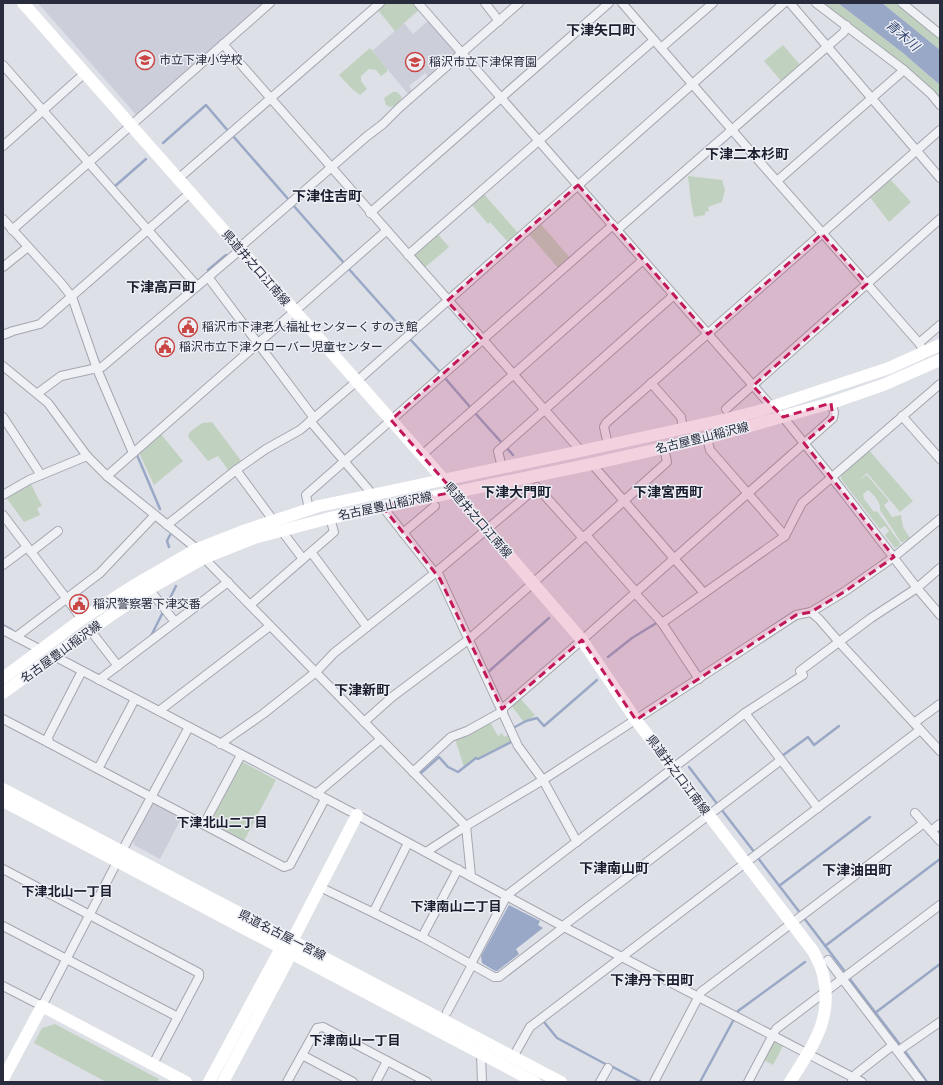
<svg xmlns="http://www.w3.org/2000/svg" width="943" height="1085" viewBox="0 0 943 1085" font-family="'PT Sans Narrow','Noto Sans JP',sans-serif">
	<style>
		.built { fill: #cccfd9 }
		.green { fill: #c1d1bf }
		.water { fill: #99a8c6 }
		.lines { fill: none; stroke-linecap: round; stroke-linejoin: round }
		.stream { stroke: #99a8c6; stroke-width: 2.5 }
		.street-casing { stroke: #a4a6b1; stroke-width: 10 }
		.street { stroke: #f0f1f5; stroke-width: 8 }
		.secondary { stroke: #fff; stroke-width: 12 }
		.marked { fill: #c2185b; fill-opacity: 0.2; stroke: #c2185b; stroke-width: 3; stroke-dasharray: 8 5; stroke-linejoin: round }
		.labels { text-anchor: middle; stroke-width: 3; stroke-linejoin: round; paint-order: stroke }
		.poi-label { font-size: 12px; fill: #282c3d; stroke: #edeff5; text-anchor: start }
		.street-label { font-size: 12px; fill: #282c3d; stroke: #edeff5 }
		.water-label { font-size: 13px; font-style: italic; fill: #334570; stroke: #edeff5 }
		.neighbourhood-label { font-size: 13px; font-weight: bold; fill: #1a1e2e; stroke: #edeff5 }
		.quarter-label { font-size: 14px; font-weight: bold; fill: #1a1e2e; stroke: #edeff5 }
	</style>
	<rect width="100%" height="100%" fill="#dee0e7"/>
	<g class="built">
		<path d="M38 3H267L137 116Z"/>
		<path d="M429 20 457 51V55L429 78 425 73 409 86 413 92 409 95 372 51 404 23 413 34Z"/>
		<path d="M157 803 182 817 160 859 134 845 133 841 153 804Z"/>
	</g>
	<g class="green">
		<path d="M385 3H415L420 9 395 31 377 9Z"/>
		<path d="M821 3H838L903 53 940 85V101Z"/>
		<path d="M882 3H896L940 37V50Z"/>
		<path d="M783 45 801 66 783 83 764 61Z"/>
		<path d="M370 48 387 69V72L381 76 376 70 369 69 361 76V81L367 89 360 95 352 89 339 75Z"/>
		<path d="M393 92H397L402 97 397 105 390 107 386 105 384 98Z"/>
		<path d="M688 176 722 180 725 190 722 202 708 207 709 211 705 212V215L694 217 691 202Z"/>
		<path d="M889 178 911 202 889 222 869 196Z"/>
		<path d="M483 193 518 233 508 242 490 222 488 224 471 204Z"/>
		<path d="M539 222 571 259 559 269 527 232Z"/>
		<path d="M437 233 449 247 423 269 413 254Z"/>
		<path d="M212 422 242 462 229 471 218 456 208 461 189 438 188 435C191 430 197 427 202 423Z"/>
		<path d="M160 433 183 461 154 485 139 453 140 450Z"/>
		<path d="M868 449 913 501 900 512 867 473 859 480 852 473 859 480 867 475 889 501 884 505 892 517 901 515 903 527 910 538 903 542H901L880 510C881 502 874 495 868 490L863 494 864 499 874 512 877 511 900 543V545L895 548 885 535 889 531 885 526 880 529 841 479 842 473 847 468H849L848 467Z"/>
		<path d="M30 482 42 506 37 508 40 515 24 522 5 496Z"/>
		<path d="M519 697 535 715 530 719 523 721 511 705Z"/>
		<path d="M490 722 498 736 502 733 504 737 509 734 513 741 478 758H475L464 767 455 739Z"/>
		<path d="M241 761 276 780 244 841 210 824 209 819Z"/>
		<path d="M55 1024 159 1079 157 1082H106L34 1043 42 1028Z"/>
		<path d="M775 1040 784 1044 773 1065 762 1059Z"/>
	</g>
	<g class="water">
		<path d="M838 3H882L940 50V85L903 53Z"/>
		<path d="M509 905 540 921 538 925 543 928 516 949 519 954 497 971H495L482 963 481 956Z"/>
	</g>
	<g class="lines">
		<g class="stream">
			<path d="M233 136 289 200 286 202"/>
			<path d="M163 143 206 105 229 132"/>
			<path d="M114 187 146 159"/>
			<path d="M293 205 344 263"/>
			<path d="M348 268 405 332"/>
			<path d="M208 270 226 255"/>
			<path d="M409 338 440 372"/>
			<path d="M444 377 471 408"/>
			<path d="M475 413 502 443"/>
			<path d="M506 447 513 455"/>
			<path d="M137 455 160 509"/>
			<path d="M169 547 167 541 170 535"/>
			<path d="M166 606 176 586"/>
			<path d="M3 625 12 630"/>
			<path d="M151 636 163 612"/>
			<path d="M608 657 632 638 658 622"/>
			<path d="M487 673 549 618"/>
			<path d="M513 728 526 721 537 718 544 726 597 680"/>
			<path d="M782 756 808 737 814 745 839 726"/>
			<path d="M689 767 718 805"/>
			<path d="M421 773 439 757 448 767 458 772 476 758 478 759 513 741"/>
			<path d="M639 799 667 778"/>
			<path d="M721 809 755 853"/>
			<path d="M758 858 801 914"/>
			<path d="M779 886 870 817"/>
			<path d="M804 918 846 973"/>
			<path d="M825 946 940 859"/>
			<path d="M849 978 901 1046"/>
			<path d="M738 1011 805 962"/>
			<path d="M875 1013 940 964"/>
			<path d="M544 1022 557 1038 609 1066"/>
			<path d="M904 1050 927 1082"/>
			<path d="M613 1067 641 1082"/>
			<path d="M700 1082 734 1019"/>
		</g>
		<g class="street-casing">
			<g id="street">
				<path d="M418 3 772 407 783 417 841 489 917 588 940 615"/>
				<path d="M485 3 499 21"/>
				<path d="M622 3 752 153 919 343 925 353"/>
				<path d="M790 3 940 178"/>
				<path d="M816 3 904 70 931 94 940 105"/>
				<path d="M902 3 940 34"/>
				<path d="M223 44 581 451"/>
				<path d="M661 48 713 3"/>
				<path d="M3 65 197 286"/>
				<path d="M3 146 85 73"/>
				<path d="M178 179 380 3"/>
				<path d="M777 181 904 70"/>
				<path d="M370 213 609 3"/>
				<path d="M3 219 61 283 72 297 97 369 133 453"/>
				<path d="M12 230 270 3"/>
				<path d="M617 230 844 32 846 25"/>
				<path d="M239 248 366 137 383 124 399 108 519 3"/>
				<path d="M408 255 654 40"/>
				<path d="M3 267 28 247"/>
				<path d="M208 277 314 418"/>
				<path d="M3 335 13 331 40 324 190 193"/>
				<path d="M919 343 940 325"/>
				<path d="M3 366 48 403 87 456 107 476 197 549 204 558 466 826 471 876"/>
				<path d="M651 383 681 417 683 429"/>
				<path d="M38 393 61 376 102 367 240 250"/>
				<path d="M726 409 940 219"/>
				<path d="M902 416 940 459"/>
				<path d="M3 417 41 475"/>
				<path d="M310 421 373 495"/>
				<path d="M707 438 710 450 785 536"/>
				<path d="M608 445 604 427 606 423 940 130"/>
				<path d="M422 455 643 260"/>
				<path d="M592 464 704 593"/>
				<path d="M502 468 498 451 674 295"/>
				<path d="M236 470 273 520"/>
				<path d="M107 476 386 231"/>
				<path d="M3 495 29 480 87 456"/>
				<path d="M382 506 435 573"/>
				<path d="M309 509 306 495 613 225"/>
				<path d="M3 515 82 619"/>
				<path d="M167 525 236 470 266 449 300 430 357 381 784 3"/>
				<path d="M281 530 303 559"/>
				<path d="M403 533 435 506"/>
				<path d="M586 535 636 592"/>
				<path d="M31 552 58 531"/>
				<path d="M311 552 367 627"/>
				<path d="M3 565 27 547"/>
				<path d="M437 571 518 746 543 780 577 842"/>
				<path d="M149 589 175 622"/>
				<path d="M635 593 662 623 699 679"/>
				<path d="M250 605 334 532 330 518"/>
				<path d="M811 612 819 619 839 642 940 751"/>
				<path d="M662 623 785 536 802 503 940 384"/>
				<path d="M3 630 41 650"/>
				<path d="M90 630 118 666"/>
				<path d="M16 637 100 573 155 515"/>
				<path d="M54 656 357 815 564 927 862 1082"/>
				<path d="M82 671 48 737 49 743 98 769 135 699"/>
				<path d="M99 680 228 582"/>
				<path d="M502 709 582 640 833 418 834 412 831 403"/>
				<path d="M159 711 270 626"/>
				<path d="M745 713 818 808"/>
				<path d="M3 719 49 743"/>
				<path d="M364 722 392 697 468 640 533 583 667 462 664 448"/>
				<path d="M914 723 940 704"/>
				<path d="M220 744 263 714 316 672 334 653 435 573 537 487 583 538"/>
				<path d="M98 769 284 867 290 865 325 799"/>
				<path d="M413 772 451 737 467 731 503 711"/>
				<path d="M316 794 381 739"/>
				<path d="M915 813 940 841"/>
				<path d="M204 824 241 755"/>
				<path d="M931 831 940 824"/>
				<path d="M408 843 374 911 376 914 422 937 494 977H499L564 927"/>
				<path d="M122 851 189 727"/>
				<path d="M426 852 466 826 543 780 796 615 811 612 844 592 894 557 940 519"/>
				<path d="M3 869 199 973V977L153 1064"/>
				<path d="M326 890 376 914"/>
				<path d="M3 926 178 1017"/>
				<path d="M563 926 781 760"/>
				<path d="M422 937 458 869"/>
				<path d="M828 960 921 1082"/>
				<path d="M471 964 507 895 745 713 803 675 800 671 871 618 917 588 940 568"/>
				<path d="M3 986 42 1006 117 862"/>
				<path d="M447 1012 472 965"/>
				<path d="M898 1051 940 1022"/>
				<path d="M481 1054 482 1082"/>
				<path d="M302 1055 353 1082"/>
				<path d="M513 1057 530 1027 920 730"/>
				<path d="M852 1081 856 1074 893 1045"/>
				<path d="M287 1082 317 1028 323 1027 427 1082"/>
				<path d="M376 1082 387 1061"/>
				<path d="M600 1082 608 1068"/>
				<path d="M654 1082 701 992 924 823"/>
				<path d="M748 1082 776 1029 940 905"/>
			</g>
		</g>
		<use href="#street" class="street"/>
		<g class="secondary">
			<path d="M23 3 444 480 582 640 636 720 813 951C816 957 820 964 822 971 835 1017 813 1045 790 1082"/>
			<path d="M3 678 82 619 133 586 197 549 243 531 319 506 581 451 727 419 759 411 889 368 940 345"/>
			<path d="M3 693 90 630 149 589 204 558 254 538 330 518 592 464 707 438 831 403 883 385 940 360"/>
			<path d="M3 789 561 1082"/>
			<path d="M3 801 535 1082"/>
			<path d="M3 1079 42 1006 186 1082"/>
			<path d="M209 1082 281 948 288 944"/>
			<path d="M223 1082 291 954 292 941 357 815"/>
		</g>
	</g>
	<path class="marked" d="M578 185 708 334 822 234 867 284 753 386 783 417 831 403 833 418 804 443 894 557 844 592 811 612 796 615 636 720 582 640 502 709 440 579 382 506 454 492 391 420 482 339 447 301Z"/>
	<defs>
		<g id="school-ring" transform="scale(1)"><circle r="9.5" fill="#edeff5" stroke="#c94645" stroke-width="1.5"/><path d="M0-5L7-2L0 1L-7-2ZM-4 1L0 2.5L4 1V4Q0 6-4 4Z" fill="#c94645"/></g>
		<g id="civic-ring" transform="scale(1)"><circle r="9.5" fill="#edeff5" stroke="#c94645" stroke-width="1.5"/><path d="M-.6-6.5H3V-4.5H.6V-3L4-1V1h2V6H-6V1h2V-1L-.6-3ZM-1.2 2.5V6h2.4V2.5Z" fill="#c94645"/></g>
	</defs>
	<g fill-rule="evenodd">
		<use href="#school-ring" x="145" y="60"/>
		<use href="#school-ring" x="415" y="62"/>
		<use href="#civic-ring" x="188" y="327"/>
		<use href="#civic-ring" x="165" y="347"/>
		<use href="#civic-ring" x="79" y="604"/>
	</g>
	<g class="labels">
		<g class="poi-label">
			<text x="159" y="64">市立下津小学校</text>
			<text x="429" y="66">稲沢市立下津保育園</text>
			<text x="202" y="331">稲沢市下津老人福祉センターくすのき館</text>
			<text x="179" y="351">稲沢市立下津クローバー児童センター</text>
			<text x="93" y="608">稲沢警察署下津交番</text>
		</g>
		<g class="street-label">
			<text transform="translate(256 268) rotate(49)" y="4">県道井之口江南線</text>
			<text transform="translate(702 438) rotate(-14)" y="4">名古屋豊山稲沢線</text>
			<text transform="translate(385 506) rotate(-12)" y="4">名古屋豊山稲沢線</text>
			<text transform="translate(478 520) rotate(49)" y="4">県道井之口江南線</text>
			<text transform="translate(61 652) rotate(-36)" y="4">名古屋豊山稲沢線</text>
			<text transform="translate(678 775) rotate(53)" y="4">県道井之口江南線</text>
			<text transform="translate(282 935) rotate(27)" y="4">県道名古屋一宮線</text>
		</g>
		<g class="water-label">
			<text transform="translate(903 35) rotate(41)" y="5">青木川</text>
		</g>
		<g class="neighbourhood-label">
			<text x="222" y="827">下津北山二丁目</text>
			<text x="67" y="896">下津北山一丁目</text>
			<text x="456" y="911">下津南山二丁目</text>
			<text x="355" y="1045">下津南山一丁目</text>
		</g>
		<g class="quarter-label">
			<text x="601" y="35">下津矢口町</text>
			<text x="747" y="159">下津二本杉町</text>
			<text x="327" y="201">下津住吉町</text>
			<text x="161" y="292">下津高戸町</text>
			<text x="516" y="497">下津大門町</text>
			<text x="668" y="497">下津宮西町</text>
			<text x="362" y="695">下津新町</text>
			<text x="614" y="873">下津南山町</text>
			<text x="857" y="875">下津油田町</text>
			<text x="652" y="985">下津丹下田町</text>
		</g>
	</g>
	<rect width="943" height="1085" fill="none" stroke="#282c3d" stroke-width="8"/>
</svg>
